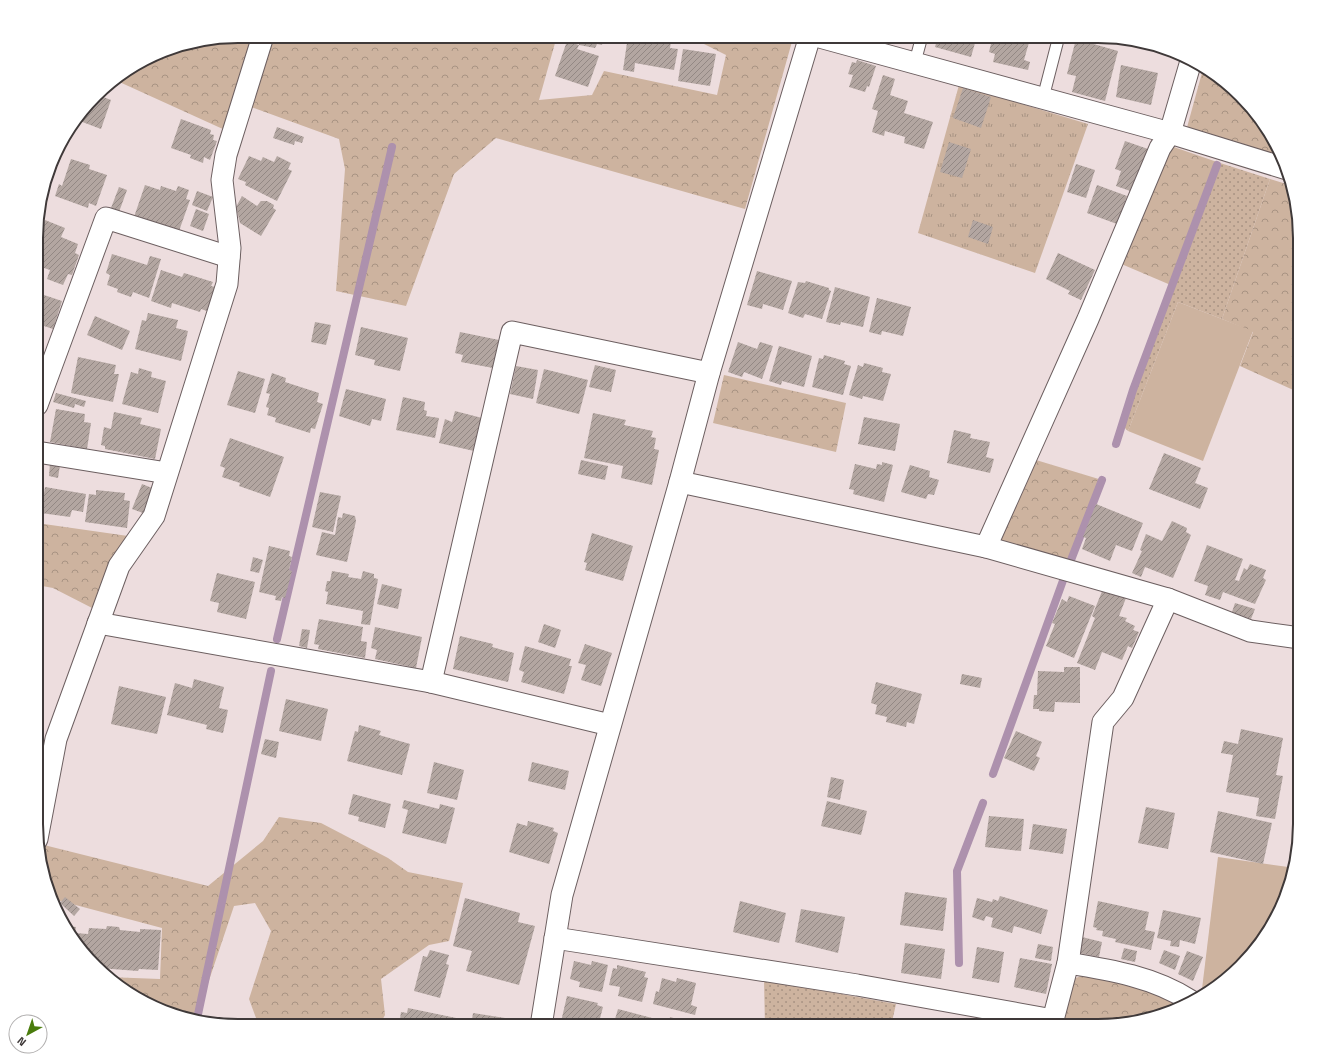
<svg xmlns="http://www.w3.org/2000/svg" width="1336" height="1062" viewBox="0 0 1336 1062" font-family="'Titillium Web',sans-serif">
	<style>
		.grass { fill: url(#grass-dots) }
		.forest { fill: url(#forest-crowns) }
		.park { fill: url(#park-tufts) }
		.garden { fill: #cdb39f }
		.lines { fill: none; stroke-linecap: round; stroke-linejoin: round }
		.stream { stroke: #ad91ad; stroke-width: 8 }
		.building { fill: url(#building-hatch) }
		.lane-casing { stroke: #6c5f60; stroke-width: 13 }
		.street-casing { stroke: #6c5f60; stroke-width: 23 }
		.lane { stroke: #fff; stroke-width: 11 }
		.street { stroke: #fff; stroke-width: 21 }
		.rim { fill: none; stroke: #3f3939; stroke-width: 2 }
	</style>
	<defs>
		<pattern id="grass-dots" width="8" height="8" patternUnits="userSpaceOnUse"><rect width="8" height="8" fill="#cdb39f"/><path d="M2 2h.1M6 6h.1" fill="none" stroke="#a89383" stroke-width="1.8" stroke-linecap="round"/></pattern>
		<pattern id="forest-crowns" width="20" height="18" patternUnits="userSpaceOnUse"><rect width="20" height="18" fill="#cdb39f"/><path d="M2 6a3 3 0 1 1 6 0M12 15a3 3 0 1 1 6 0" fill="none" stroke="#a89383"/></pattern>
		<pattern id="park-tufts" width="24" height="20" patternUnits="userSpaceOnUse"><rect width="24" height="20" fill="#cdb39f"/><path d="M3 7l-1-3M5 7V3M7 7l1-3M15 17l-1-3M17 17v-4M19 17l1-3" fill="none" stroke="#a89383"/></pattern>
		<pattern id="building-hatch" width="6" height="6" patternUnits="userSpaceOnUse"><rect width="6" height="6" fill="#b3a6a1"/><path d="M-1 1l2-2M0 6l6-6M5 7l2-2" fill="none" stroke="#938884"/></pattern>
	</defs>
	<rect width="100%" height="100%" fill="#edddde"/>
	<g class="grass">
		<path d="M1217 162 1270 179 1222 319 1178 302 1128 431 1123 426 1133 390Z"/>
		<path d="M764 980 896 1004 891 1026H765Z"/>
	</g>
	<g class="forest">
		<path d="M238 36H255L225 130 115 80 173 47Z"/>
		<path d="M271 36H557L539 100 592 95 604 71 717 95 726 55 688 36H788L793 38 745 209 496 138 454 174 406 306 336 291 345 169 339 139 251 107Z"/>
		<path d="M1203 69 1231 86 1279 149 1283 160 1186 131Z"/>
		<path d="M1168 145 1217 162 1173 286 1119 263Z"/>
		<path d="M1270 179 1293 186 1300 238V348L1298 363 1300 364V393L1240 366 1253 332 1222 319Z"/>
		<path d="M724 375 846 403 836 452 713 423Z"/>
		<path d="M1036 460 1102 480 1071 560 995 541Z"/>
		<path d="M37 523 128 536 96 610 53 588 37 585Z"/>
		<path d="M1300 780V837L1283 904Z"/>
		<path d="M279 817 321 823 388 858 408 872 463 883 449 941 429 945 381 979 385 1015 379 1026H259L249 999 271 931 255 903 234 906 196 1019 161 1011 107 977 160 979 162 928 53 899 41 853 44 845 208 886 263 841Z"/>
		<path d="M1088 973 1138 983 1181 1007 1175 1011 1098 1026H1061L1071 980Z"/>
	</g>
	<path class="park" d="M959 85 1088 124 1035 273 918 233Z"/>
	<g class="garden">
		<path d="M1178 302 1253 331 1203 461 1128 431Z"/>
		<path d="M1218 857 1288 867 1283 904 1250 957 1221 984 1206 993 1202 989Z"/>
	</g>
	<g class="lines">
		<g class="stream">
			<path d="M1116 444 1133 390 1217 165"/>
			<path d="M1071 560 1102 480"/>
			<path d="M277 639 392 147"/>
			<path d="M993 774 1065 575"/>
			<path d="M959 963 957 871 983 803"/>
			<path d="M197 1019 271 671"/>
		</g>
	</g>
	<g class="building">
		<path d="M581 36H604L602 45 597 44 595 48 579 45Z"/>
		<path d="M628 36H672L670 48 678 49 674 70 635 63 634 72 623 70Z"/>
		<path d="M892 36H911L909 44 885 37Z"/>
		<path d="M938 36H977L971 57 935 47Z"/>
		<path d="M993 36H1019L1030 39 1024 60 1030 62 1028 70 993 62 995 54 989 52Z"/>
		<path d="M1076 39 1118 51 1105 101 1072 92 1076 76 1067 74Z"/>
		<path d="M567 41 579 45 577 49 599 56 588 87 555 76Z"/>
		<path d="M683 49 716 54 710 86 678 81Z"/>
		<path d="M857 60 876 66 869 87 867 86 865 92 849 87 853 75 848 74 852 62 856 63Z"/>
		<path d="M1121 65 1158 73 1151 105 1116 97Z"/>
		<path d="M883 75 895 79 890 95 908 101 904 113 933 122 924 149 904 143 905 137 885 131 884 136 872 132 878 111 872 109Z"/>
		<path d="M963 88 991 97 981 128 953 118Z"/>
		<path d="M98 95 111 100 101 129 77 120Z"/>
		<path d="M181 119 211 130 210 134 214 135 213 140 217 141 210 160 204 157 203 163 190 158 191 155 171 148Z"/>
		<path d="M277 127 304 137 302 143 295 141 294 145 273 138Z"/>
		<path d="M1125 141 1148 149 1133 192 1116 186 1121 171 1115 169Z"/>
		<path d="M949 142 971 149 962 178 940 172Z"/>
		<path d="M249 156 261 161 263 157 274 162 277 156 291 163 288 169 292 171 277 201 245 185 246 182 238 179Z"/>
		<path d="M71 159 90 165 89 169 107 175 96 206 89 203 88 208 55 196 59 184 62 186Z"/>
		<path d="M1076 164 1095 170 1086 198 1067 192Z"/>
		<path d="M145 185 160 190 161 186 176 191 178 186 189 190 186 199 190 200 179 231 134 217Z"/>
		<path d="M1097 185 1127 196 1117 224 1087 213Z"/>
		<path d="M119 187 127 190 119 212 111 208Z"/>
		<path d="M197 191 213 197 207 211 192 205Z"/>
		<path d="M242 196 257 206 261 201H267L274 205 273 208 276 210 261 236 240 223 236 207Z"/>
		<path d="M196 209 209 214 203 231 190 226Z"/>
		<path d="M45 220 65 228 61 237 78 244 75 253 79 255 72 275 68 274 63 285 47 279 50 270 38 266V238Z"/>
		<path d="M973 220 993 227 988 244 968 237Z"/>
		<path d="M1058 253 1095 270 1081 300 1068 294 1070 291 1046 279Z"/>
		<path d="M112 254 147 265 150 256 161 259 149 298 133 292 131 297 117 292 118 289 107 285 110 275 106 273Z"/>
		<path d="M161 270 182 277 184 273 213 282 211 286 215 287 207 311 201 309 200 312 172 303 171 308 151 301Z"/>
		<path d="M757 271 792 281 783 310 763 304 762 309 747 305Z"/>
		<path d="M806 281 829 288V290L831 291 822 319 805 314 803 318 788 313 798 282 805 283Z"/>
		<path d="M835 287 870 297 863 327 841 322 840 325 826 322Z"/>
		<path d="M38 293 62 301 53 329 38 324Z"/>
		<path d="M877 298 911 307 903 336 882 331 881 335 869 332Z"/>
		<path d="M148 313 178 320 176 328 188 331 181 361 135 349 142 320 146 321Z"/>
		<path d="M95 316 130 331 122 350 87 335Z"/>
		<path d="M315 322 331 325 326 345 311 342Z"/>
		<path d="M361 327 408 338 400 371 374 365 375 360 355 355Z"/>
		<path d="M460 332 499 340 493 368 461 362 463 355 455 353Z"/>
		<path d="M738 342 757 349 760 342 773 346 762 379 744 372 742 377 728 372Z"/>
		<path d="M779 346 812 356 804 387 782 381 781 385 769 381Z"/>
		<path d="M824 355 845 361 844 364 851 366 843 395 812 387 819 358 823 359Z"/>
		<path d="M78 357 116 365 114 374H119L113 402 71 393Z"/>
		<path d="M864 363 883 368 882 372 891 374 883 401 863 396 862 399 849 395 858 365 863 367Z"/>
		<path d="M595 365 616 370 611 392 589 387Z"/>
		<path d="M516 366 538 370 533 399 510 394Z"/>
		<path d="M139 368 152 372 151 377 166 381 158 413 122 404 131 372 138 374Z"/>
		<path d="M544 369 588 380 579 414 536 403Z"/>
		<path d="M238 371 265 379 255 413 227 405Z"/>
		<path d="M272 373 286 378 285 382 319 393 317 402 323 404 315 429 311 428 310 433 275 422 276 418 267 415 269 408 266 407 270 394 266 393Z"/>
		<path d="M346 389 386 399 381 421 372 419 370 426 339 416Z"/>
		<path d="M56 393 86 401 84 407 75 404 74 408 53 402Z"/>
		<path d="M403 397 425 402 424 410 427 411 426 416 439 418 435 438 396 430Z"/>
		<path d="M56 409 85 414 84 422 91 423 87 449 50 442Z"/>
		<path d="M455 411 482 418 474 451 439 443 445 419 452 422Z"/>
		<path d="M114 412 142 418 140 424 161 429 155 459 105 449V446L101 445 104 427 111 429Z"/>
		<path d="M593 413 626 420 624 425 653 431 651 437 656 438 654 449 659 450 652 485 621 478 623 466 584 458Z"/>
		<path d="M864 417 900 424 895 451 858 444Z"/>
		<path d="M954 430 971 434 970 438 990 442 986 457 994 459 990 473 947 463Z"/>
		<path d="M230 438 284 457 270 497 239 486 240 483 222 477 225 468 220 466Z"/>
		<path d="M1164 453 1201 468 1195 483 1208 488 1200 509 1149 489Z"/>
		<path d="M581 460 608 466 605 480 578 474Z"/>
		<path d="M882 462 893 465 884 502 853 494 854 490 849 489 855 464 876 469 877 464 882 465Z"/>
		<path d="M50 463 60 465 58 478 49 476Z"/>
		<path d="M910 465 930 471 929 477 939 480 934 495 928 494 926 499 901 492Z"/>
		<path d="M142 484 152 488 143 513 132 509Z"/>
		<path d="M45 487 86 494 83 512 72 510 70 517 41 513Z"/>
		<path d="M96 490 125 493 124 500 130 501 127 528 85 522 89 494 96 495Z"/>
		<path d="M320 492 341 496 333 532 312 527Z"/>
		<path d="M1096 504 1143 523 1132 551 1116 545 1110 561 1082 549 1086 538 1083 537Z"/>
		<path d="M343 513 355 516 356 521 347 562 316 555 322 532 335 535 338 517 342 518Z"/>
		<path d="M1172 521 1187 528 1186 532 1191 535 1173 578 1145 567 1141 577 1132 573 1142 551 1140 550 1146 534 1162 541Z"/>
		<path d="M592 533 633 546 623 581 585 570 587 563 584 562Z"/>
		<path d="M1207 545 1243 559 1235 580 1239 581 1244 568 1247 570 1250 564 1266 570 1263 578 1266 580 1255 604 1223 592 1220 600 1205 595 1208 586 1194 581Z"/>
		<path d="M269 546 290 551 289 556 292 557 289 570 292 571 285 598 282 597 281 601 275 600 276 596 259 592Z"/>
		<path d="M253 557 263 560 259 573 250 571Z"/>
		<path d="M332 571 349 574 348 577 361 579 363 571 374 574V578L378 579 370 625 361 624 363 611 326 604 328 592 325 591 327 581H330Z"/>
		<path d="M217 573 255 582 246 619 217 612 219 603 210 601Z"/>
		<path d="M382 584 402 589 398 609 377 604Z"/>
		<path d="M1103 589 1126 598 1119 616 1127 618 1125 621 1135 626 1133 630 1139 632 1132 648 1128 646 1122 660 1102 652 1095 670 1077 663 1095 618 1092 616Z"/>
		<path d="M1069 596 1095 606 1074 658 1046 646 1055 624 1052 623 1062 599 1067 602Z"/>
		<path d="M1235 603 1255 609 1251 619 1232 612Z"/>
		<path d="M319 619 363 627 361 641 367 642 365 658 318 649 319 645 314 644Z"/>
		<path d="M544 624 561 630 555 648 538 642Z"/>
		<path d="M375 627 422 637 416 668 375 659 377 650 371 648Z"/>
		<path d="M302 629 310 630 307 648 299 646Z"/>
		<path d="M460 636 493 644 492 647 514 653 508 682 453 669Z"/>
		<path d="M585 644 612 653 601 686 581 680 586 665 578 663Z"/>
		<path d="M525 646 571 659 569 666H572L564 694 521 682 524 672 519 670Z"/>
		<path d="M1064 667H1080V703L1055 702 1054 712 1039 711V709H1033L1034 695H1037L1038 671 1064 672Z"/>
		<path d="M962 674 982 678 980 688 960 684Z"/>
		<path d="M194 679 224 687 219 708 228 710 223 733 206 729 207 725 167 715 175 683 192 688Z"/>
		<path d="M876 682 922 694 914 724 907 722 906 727 886 722 887 717 875 714 877 705 871 703Z"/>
		<path d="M119 686 166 697 157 734 111 724Z"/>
		<path d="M286 699 328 709 321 741 279 731Z"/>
		<path d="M359 725 381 731 379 735 410 744 402 775 347 761 355 731 358 732Z"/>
		<path d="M1241 729 1283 738 1276 775 1283 776 1275 819 1256 816 1259 798 1226 792 1233 755 1221 753 1224 741 1238 744Z"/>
		<path d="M1016 731 1042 742 1036 756 1040 758 1034 771 1004 758Z"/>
		<path d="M265 739 279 742 276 758 261 754Z"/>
		<path d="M434 762 464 770 457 800 427 793Z"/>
		<path d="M532 762 569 771 565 790 528 781Z"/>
		<path d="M831 777 844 780 840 800 827 797Z"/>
		<path d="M353 794 391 804 385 828 358 821 359 817 348 814Z"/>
		<path d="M404 800 439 809 440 804 455 808 446 844 402 833 408 810 402 808Z"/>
		<path d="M827 801 867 811 861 835 821 826Z"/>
		<path d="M1146 807 1175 813 1168 849 1138 843Z"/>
		<path d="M1218 811 1272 823 1263 864 1210 852Z"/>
		<path d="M989 816 1024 819 1021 851 985 847Z"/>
		<path d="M528 821 554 828 553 831 558 833 549 864 509 852 517 823 527 826Z"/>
		<path d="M1033 824 1067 829 1063 854 1029 849Z"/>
		<path d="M905 892 947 898 943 931 900 925Z"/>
		<path d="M1000 896 1048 910 1041 934 1014 926 1012 933 991 927 993 918 986 916 984 921 972 917 977 898 992 902 993 899 998 901Z"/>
		<path d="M65 897 80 909 74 916 60 903Z"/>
		<path d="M465 898 520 913 518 922 535 926 519 985 466 971 472 951 453 946Z"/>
		<path d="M740 901 786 913 779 943 733 932Z"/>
		<path d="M1098 901 1149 912 1145 930 1155 932 1151 950 1115 942 1116 939 1102 936 1103 931 1096 930 1097 928 1093 927Z"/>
		<path d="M801 909 845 917 838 953 795 942Z"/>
		<path d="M1163 910 1201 918 1195 944 1180 940 1179 947 1170 946 1171 941 1157 938Z"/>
		<path d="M67 926 76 927 75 933 88 934 89 928 106 929 107 926 119 927 120 930 140 932V929L161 930 158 970 139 969 138 971 99 968Z"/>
		<path d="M1082 937 1102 942 1099 957 1079 953Z"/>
		<path d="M905 943 945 949 941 979 901 973Z"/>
		<path d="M1038 944 1053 947 1051 961 1035 958Z"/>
		<path d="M977 947 1004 952 999 983 972 978Z"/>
		<path d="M1124 948 1137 951 1135 962 1121 959Z"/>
		<path d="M430 950 449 955 446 964 449 965 440 998 414 991 423 956 427 957Z"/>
		<path d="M1164 950 1180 956 1175 970 1159 963Z"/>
		<path d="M1187 951 1203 957 1193 981 1178 974Z"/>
		<path d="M1020 958 1052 964 1046 994 1014 987Z"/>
		<path d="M574 961 591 965 592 961 608 965 602 992 579 987 580 982 570 979Z"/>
		<path d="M617 965 646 972 644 977 648 978 642 1002 618 996 620 987 609 985 613 968 617 969Z"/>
		<path d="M662 978 676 982 677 978 696 983 691 1005 697 1007 695 1015 653 1004 656 991 659 992Z"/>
		<path d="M567 996 598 1003 597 1005 603 1007 598 1026H560Z"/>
		<path d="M408 1008 461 1019 459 1026H399L401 1012 407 1013Z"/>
		<path d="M618 1009 652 1018 650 1026H613Z"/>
		<path d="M473 1013 524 1021V1026H471Z"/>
		<path d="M670 1017 681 1020 679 1026H657L659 1020 669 1022Z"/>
	</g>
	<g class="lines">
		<g class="lane-casing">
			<g id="lane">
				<path d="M915 62 922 36"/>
				<path d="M1043 98 1059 36"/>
			</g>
		</g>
		<g class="street-casing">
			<g id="street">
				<path d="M816 36 1170 133 1287 169"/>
				<path d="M37 405 106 218 229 257"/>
				<path d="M37 452 167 473"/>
				<path d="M680 482 986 547 1168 599 1250 631 1300 638"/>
				<path d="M986 547 1088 319 1160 148 1170 133 1191 61"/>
				<path d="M98 623 431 682 610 725"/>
				<path d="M431 682 512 332 709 373"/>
				<path d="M37 839 56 739 119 566 154 516 227 284 230 248 222 180 226 155 263 36"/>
				<path d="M555 938 857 985 1053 1020 1068 963 1103 722 1123 698 1168 599"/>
				<path d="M1068 963C1111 970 1154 977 1191 1001"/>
				<path d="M541 1026 562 895 680 482 709 373 810 36"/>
			</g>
		</g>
		<use href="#lane" class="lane"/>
		<use href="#street" class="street"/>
	</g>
	<path d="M0 0H1336V1062H0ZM238 43H1098A195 195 0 0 1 1293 238V824A195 195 0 0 1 1098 1019H238A195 195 0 0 1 43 824V238A195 195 0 0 1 238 43Z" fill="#fff" fill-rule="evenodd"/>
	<path class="rim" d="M238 43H1098A195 195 0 0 1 1293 238V824A195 195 0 0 1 1098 1019H238A195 195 0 0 1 43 824V238A195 195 0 0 1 238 43Z"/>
	<g transform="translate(28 1034) rotate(220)"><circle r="19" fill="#ffffff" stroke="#b2b0b0"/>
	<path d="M0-3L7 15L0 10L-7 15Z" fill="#497c0c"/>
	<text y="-6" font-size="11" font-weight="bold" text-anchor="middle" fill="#3f3939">N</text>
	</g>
</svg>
